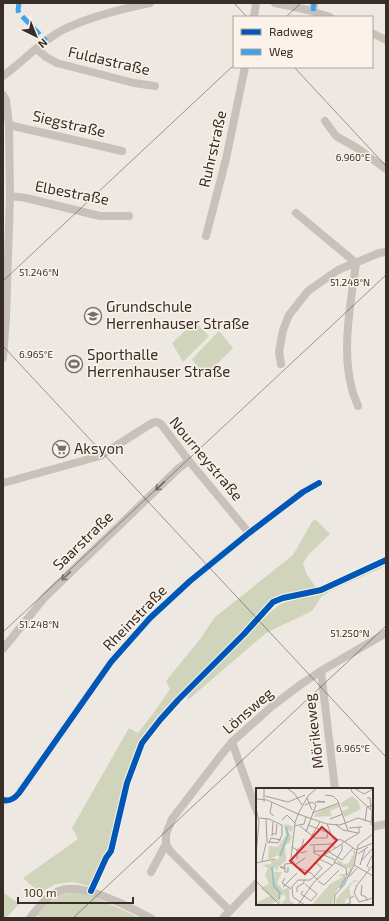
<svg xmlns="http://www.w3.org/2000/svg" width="389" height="921" viewBox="0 0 389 921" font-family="'Exo 2',sans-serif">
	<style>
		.green { fill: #cfd4bb }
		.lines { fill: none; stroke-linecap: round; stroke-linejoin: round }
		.minor { stroke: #c8c1ba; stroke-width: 8 }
		.quiet { stroke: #3fa3eb; stroke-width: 5; stroke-dasharray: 10 5; stroke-linecap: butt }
		.cycleway-casing { stroke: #fbf3e9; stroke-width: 8 }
		.cycleway { stroke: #0057b8; stroke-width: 6 }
		.oneway { stroke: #79706a }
		.ticks { fill: none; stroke: #392d28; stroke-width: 1; stroke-opacity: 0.45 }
		.labels { text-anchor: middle; stroke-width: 3; stroke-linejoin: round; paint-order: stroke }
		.street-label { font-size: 15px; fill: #392d28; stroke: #fbf3e9 }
		.poi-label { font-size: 15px; fill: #392d28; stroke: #fbf3e9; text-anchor: start }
		.inset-river { fill: none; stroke: #9cc0c1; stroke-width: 2 }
		.inset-road { fill: none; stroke: #a69d98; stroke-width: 1 }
		.view { fill: #d62828; fill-opacity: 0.15; stroke: #d62828; stroke-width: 2 }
		.inset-edge { fill: none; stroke: #392d28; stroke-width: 2 }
		.ticks-label { font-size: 10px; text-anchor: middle; fill: #392d28; stroke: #fbf3e9; stroke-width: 3; stroke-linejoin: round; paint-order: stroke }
	</style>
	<rect width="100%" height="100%" fill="#eee8e2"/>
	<g class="green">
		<path d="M195 322 209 336 183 362 172 343Z"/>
		<path d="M219 331 233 348 205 376 192 359Z"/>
		<path d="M315 519 330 534 309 554 303 563 306 573 317 589 279 598 271 602 168 706 145 733 139 745 124 791 108 850 89 886 73 882 56 884 40 893 23 878 78 839 72 828 129 728 138 733 155 711 170 689 166 681 201 638 214 618 293 555 312 522Z"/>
		<path d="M386 557V566L332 590 321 597 312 611 266 633 188 700 187 695 269 613 282 603 324 592 330 588 329 585Z"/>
		<path d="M3 892 19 904 6 918H3Z"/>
		<path d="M76 892 90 895 140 918H41L37 915 45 906 59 895Z"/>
	</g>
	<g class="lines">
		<g class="minor">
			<path d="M275 3 308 10 330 17"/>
			<path d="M313 11 314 3"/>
			<path d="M254 17 256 3"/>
			<path d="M372 33 386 40"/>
			<path d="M37 49 46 57 57 63 134 83 155 86"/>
			<path d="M3 76C22 62 39 44 59 32 66 28 74 25 81 22 104 13 126 8 150 3"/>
			<path d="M3 95 6 100 9 125 10 196 6 317 3 358"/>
			<path d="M325 121 336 136 357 148 386 169"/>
			<path d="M9 125 122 151"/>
			<path d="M10 196 26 198 100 216H129"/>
			<path d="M296 213 356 263C351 302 341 350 352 389 353 395 356 400 358 406"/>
			<path d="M206 236 226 159 245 67"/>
			<path d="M281 364 279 352 283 330 289 315 308 291 338 270 379 253 386 252"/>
			<path d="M3 483 100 456 152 423 157 422 161 424 189 461 249 533"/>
			<path d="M3 649 45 597 179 468 189 461"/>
			<path d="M321 671 335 789"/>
			<path d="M232 742 257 812"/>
			<path d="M3 800C10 802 15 798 19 793L111 662 150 618 190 581 249 533 303 492 319 483"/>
			<path d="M372 827 386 824"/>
			<path d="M151 872 166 844"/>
			<path d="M230 911 170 851 166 844V834L172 819 222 754 232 742 271 707 300 685 321 671 386 633"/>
			<path d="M30 918C38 908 47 896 59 891 82 881 130 908 151 918"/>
			<path d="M223 918 257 883"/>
		</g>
		<g class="quiet">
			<path d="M19 3 18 10 19 13 46 41"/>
			<path d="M313 11 314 3"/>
		</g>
		<g class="cycleway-casing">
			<g id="cycleway">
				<path d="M3 800C10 802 15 798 19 793L111 662 150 618 190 581 249 533 303 492 319 483"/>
				<path d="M91 891 106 858 111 851 127 783 142 743 160 720 178 700 244 634 273 602 283 598 321 590 386 560"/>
			</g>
		</g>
		<use href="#cycleway" class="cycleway"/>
	</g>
	<defs><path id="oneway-shaft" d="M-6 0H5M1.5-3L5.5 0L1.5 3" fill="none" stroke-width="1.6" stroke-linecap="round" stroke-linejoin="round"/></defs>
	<g class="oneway">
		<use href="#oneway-shaft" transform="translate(160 486) rotate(136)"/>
		<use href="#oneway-shaft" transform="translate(66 576) rotate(136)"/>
	</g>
	<path class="ticks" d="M234 3 247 17M286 17 301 3M294 67 386 166M3 281 234 65M3 346 386 757M3 632 386 275M73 918 386 626"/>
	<defs>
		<g id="school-ring" transform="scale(0.9)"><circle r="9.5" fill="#fbf3e9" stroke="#786e69" stroke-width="1.5"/><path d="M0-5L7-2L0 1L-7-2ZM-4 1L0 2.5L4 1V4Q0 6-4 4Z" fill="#786e69"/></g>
		<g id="stadium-ring" transform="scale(0.9)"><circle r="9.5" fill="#fbf3e9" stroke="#786e69" stroke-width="1.5"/><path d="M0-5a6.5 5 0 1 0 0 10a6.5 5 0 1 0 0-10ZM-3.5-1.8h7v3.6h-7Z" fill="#786e69"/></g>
		<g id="supermarket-ring" transform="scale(0.9)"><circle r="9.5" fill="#fbf3e9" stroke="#786e69" stroke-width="1.5"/><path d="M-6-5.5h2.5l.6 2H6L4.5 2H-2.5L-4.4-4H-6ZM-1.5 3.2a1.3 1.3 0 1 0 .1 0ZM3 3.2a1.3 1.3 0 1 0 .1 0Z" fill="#786e69"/></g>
	</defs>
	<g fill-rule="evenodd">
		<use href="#school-ring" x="93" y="316"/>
		<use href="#stadium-ring" x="74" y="364"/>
		<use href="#supermarket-ring" x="61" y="449"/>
	</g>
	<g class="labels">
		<g class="street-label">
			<text transform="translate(109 61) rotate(13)" y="5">Fuldastraße</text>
			<text transform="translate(69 124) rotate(13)" y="5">Siegstraße</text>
			<text transform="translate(213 149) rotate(-77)" y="5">Ruhrstraße</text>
			<text transform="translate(72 193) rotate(11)" y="5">Elbestraße</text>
			<text transform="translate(206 459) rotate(50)" y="5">Nourneystraße</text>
			<text transform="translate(83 541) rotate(-44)" y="5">Saarstraße</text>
			<text transform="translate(135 618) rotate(-46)" y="5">Rheinstraße</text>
			<text transform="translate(248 711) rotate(-41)" y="5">Lönsweg</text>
			<text transform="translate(314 731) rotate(-97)" y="5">Mörikeweg</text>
		</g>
		<g class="poi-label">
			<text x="106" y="312">Grundschule<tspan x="106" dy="17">Herrenhauser Straße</tspan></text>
			<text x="87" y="360">Sporthalle<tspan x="87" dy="17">Herrenhauser Straße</tspan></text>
			<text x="74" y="454">Aksyon</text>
		</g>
	</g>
	<g transform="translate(256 788)">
		<rect width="117" height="117" fill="#eee8e2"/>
		<path d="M96 8 102 13 105 21 89 29 86 23 92 21V18L86 19 85 15ZM83 16V19L74 23 76 28 58 29 59 26 68 21ZM28 36 36 38 37 41 35 44 30 41 36 49 33 55 29 57 30 73 22 79V83L17 79 15 85 19 89 18 84H26L21 95 27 102 37 97 33 100 34 113 41 117H27L26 114 30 111 28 105V108L25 106 23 110 25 117 16 107 21 113 14 117H2L0 115 14 108 4 100 13 96 9 87 12 80 6 77 15 76V73L24 70 22 67 12 72 13 58 22 59 30 47ZM96 62 101 64 94 86 88 91 78 107 76 117H56L74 96 87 89 82 87 92 85 94 81 81 75 82 72 88 76 93 75 95 70 97 71 95 68 98 67ZM98 92 103 93 97 94 93 100 95 109 89 112V117H79L81 110Z" fill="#cfd4bb"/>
		<path class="inset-river" d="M24 68 32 47 30 39M16 79 18 98 24 105 23 111M84 100 90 89"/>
		<path class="inset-road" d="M95 0 96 4 117 24M98 0 108 6 117 1M32 1 38 5 46 17M69 7 77 8 82 13 92 43M9 8 32 14 49 7M51 10 56 22M111 10H114L115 21M0 11 11 12 42 26 52 8 61 0M8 14V0M16 14 14 25 18 28M59 15 60 14H61L62 13 69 14H61M49 17 56 14 60 17 50 44M0 20 3 34 0 67M56 25 83 15M3 30 13 31 26 37V47L22 55 11 54M10 30 11 54M74 31 87 26M26 32 31 27 39 35M109 33 111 19 117 17M71 36 77 51 86 52 100 62 117 55M52 37 73 45M80 37 87 42 102 45M115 37 116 23M38 38 48 36 50 29M44 38 59 50H71L72 45M93 40 106 39M16 46H20L21 36M16 48 17 34M55 49 64 34M13 55 15 50 25 52M86 55 103 45V39M54 57 76 56 79 60M58 58V65L66 69M36 59 46 65 51 63M58 63H74M73 64 86 72 97 60M102 66 112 59M68 67 79 72M41 71V62L46 58 48 51M63 71 76 77M106 72 117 60M6 73 10 55M78 74 90 80 91 88M0 75 19 71M78 75 86 62V56M39 77 49 70M98 77 102 57 117 46M104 77 109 61M117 77 101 97 98 105 103 114 117 110M28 79 29 76 38 75M113 80 111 78 117 66M29 81 24 79H29V84H32V79M52 83 65 69 86 56M59 88 66 80 59 74M93 89 101 80M29 90 26 95 35 101M62 92 55 85 41 79 35 70 39 35 42 26 71 36 84 37 102 30 115 34M0 93 24 117M62 93 68 97 83 82M49 96 61 106 55 113M106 97 105 107 110 109 111 113M27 99 41 85M47 103 45 106 55 113M41 104V99L48 95V92M90 116H94V110L98 108M42 117 58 94 79 75M49 117 37 109 36 99 42 92H54L59 88M78 117 79 107 88 97 98 77 117 88"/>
		<path class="view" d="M66 39 81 52 49 86 34 73Z"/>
		<rect width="117" height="117" class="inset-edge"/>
	</g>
	<g class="ticks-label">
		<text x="353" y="161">6.960°E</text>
		<text x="39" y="276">51.246°N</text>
		<text x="350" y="286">51.248°N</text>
		<text x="36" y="358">6.965°E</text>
		<text x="39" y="628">51.248°N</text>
		<text x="350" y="637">51.250°N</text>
		<text x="353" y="752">6.965°E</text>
	</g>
	<rect width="389" height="921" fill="none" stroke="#392d28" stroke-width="8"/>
	<rect x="233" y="16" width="140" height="52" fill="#fbf3e9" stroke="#ada49c"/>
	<rect x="241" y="29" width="20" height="6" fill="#0057b8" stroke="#ada49c"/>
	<text x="269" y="36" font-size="12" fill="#392d28">Radweg</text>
	<rect x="241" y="49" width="20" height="6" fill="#3fa3eb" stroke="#ada49c"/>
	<text x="269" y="56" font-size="12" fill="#392d28">Weg</text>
	<g transform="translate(36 36) rotate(137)" stroke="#fbf3e9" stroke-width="3" paint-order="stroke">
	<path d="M0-3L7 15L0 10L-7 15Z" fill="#392d28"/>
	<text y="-6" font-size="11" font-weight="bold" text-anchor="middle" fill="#392d28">N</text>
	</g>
	<path d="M18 897v6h115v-6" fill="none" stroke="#392d28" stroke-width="2"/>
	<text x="24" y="897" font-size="12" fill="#392d28" stroke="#fbf3e9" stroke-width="3" paint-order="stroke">100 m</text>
</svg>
